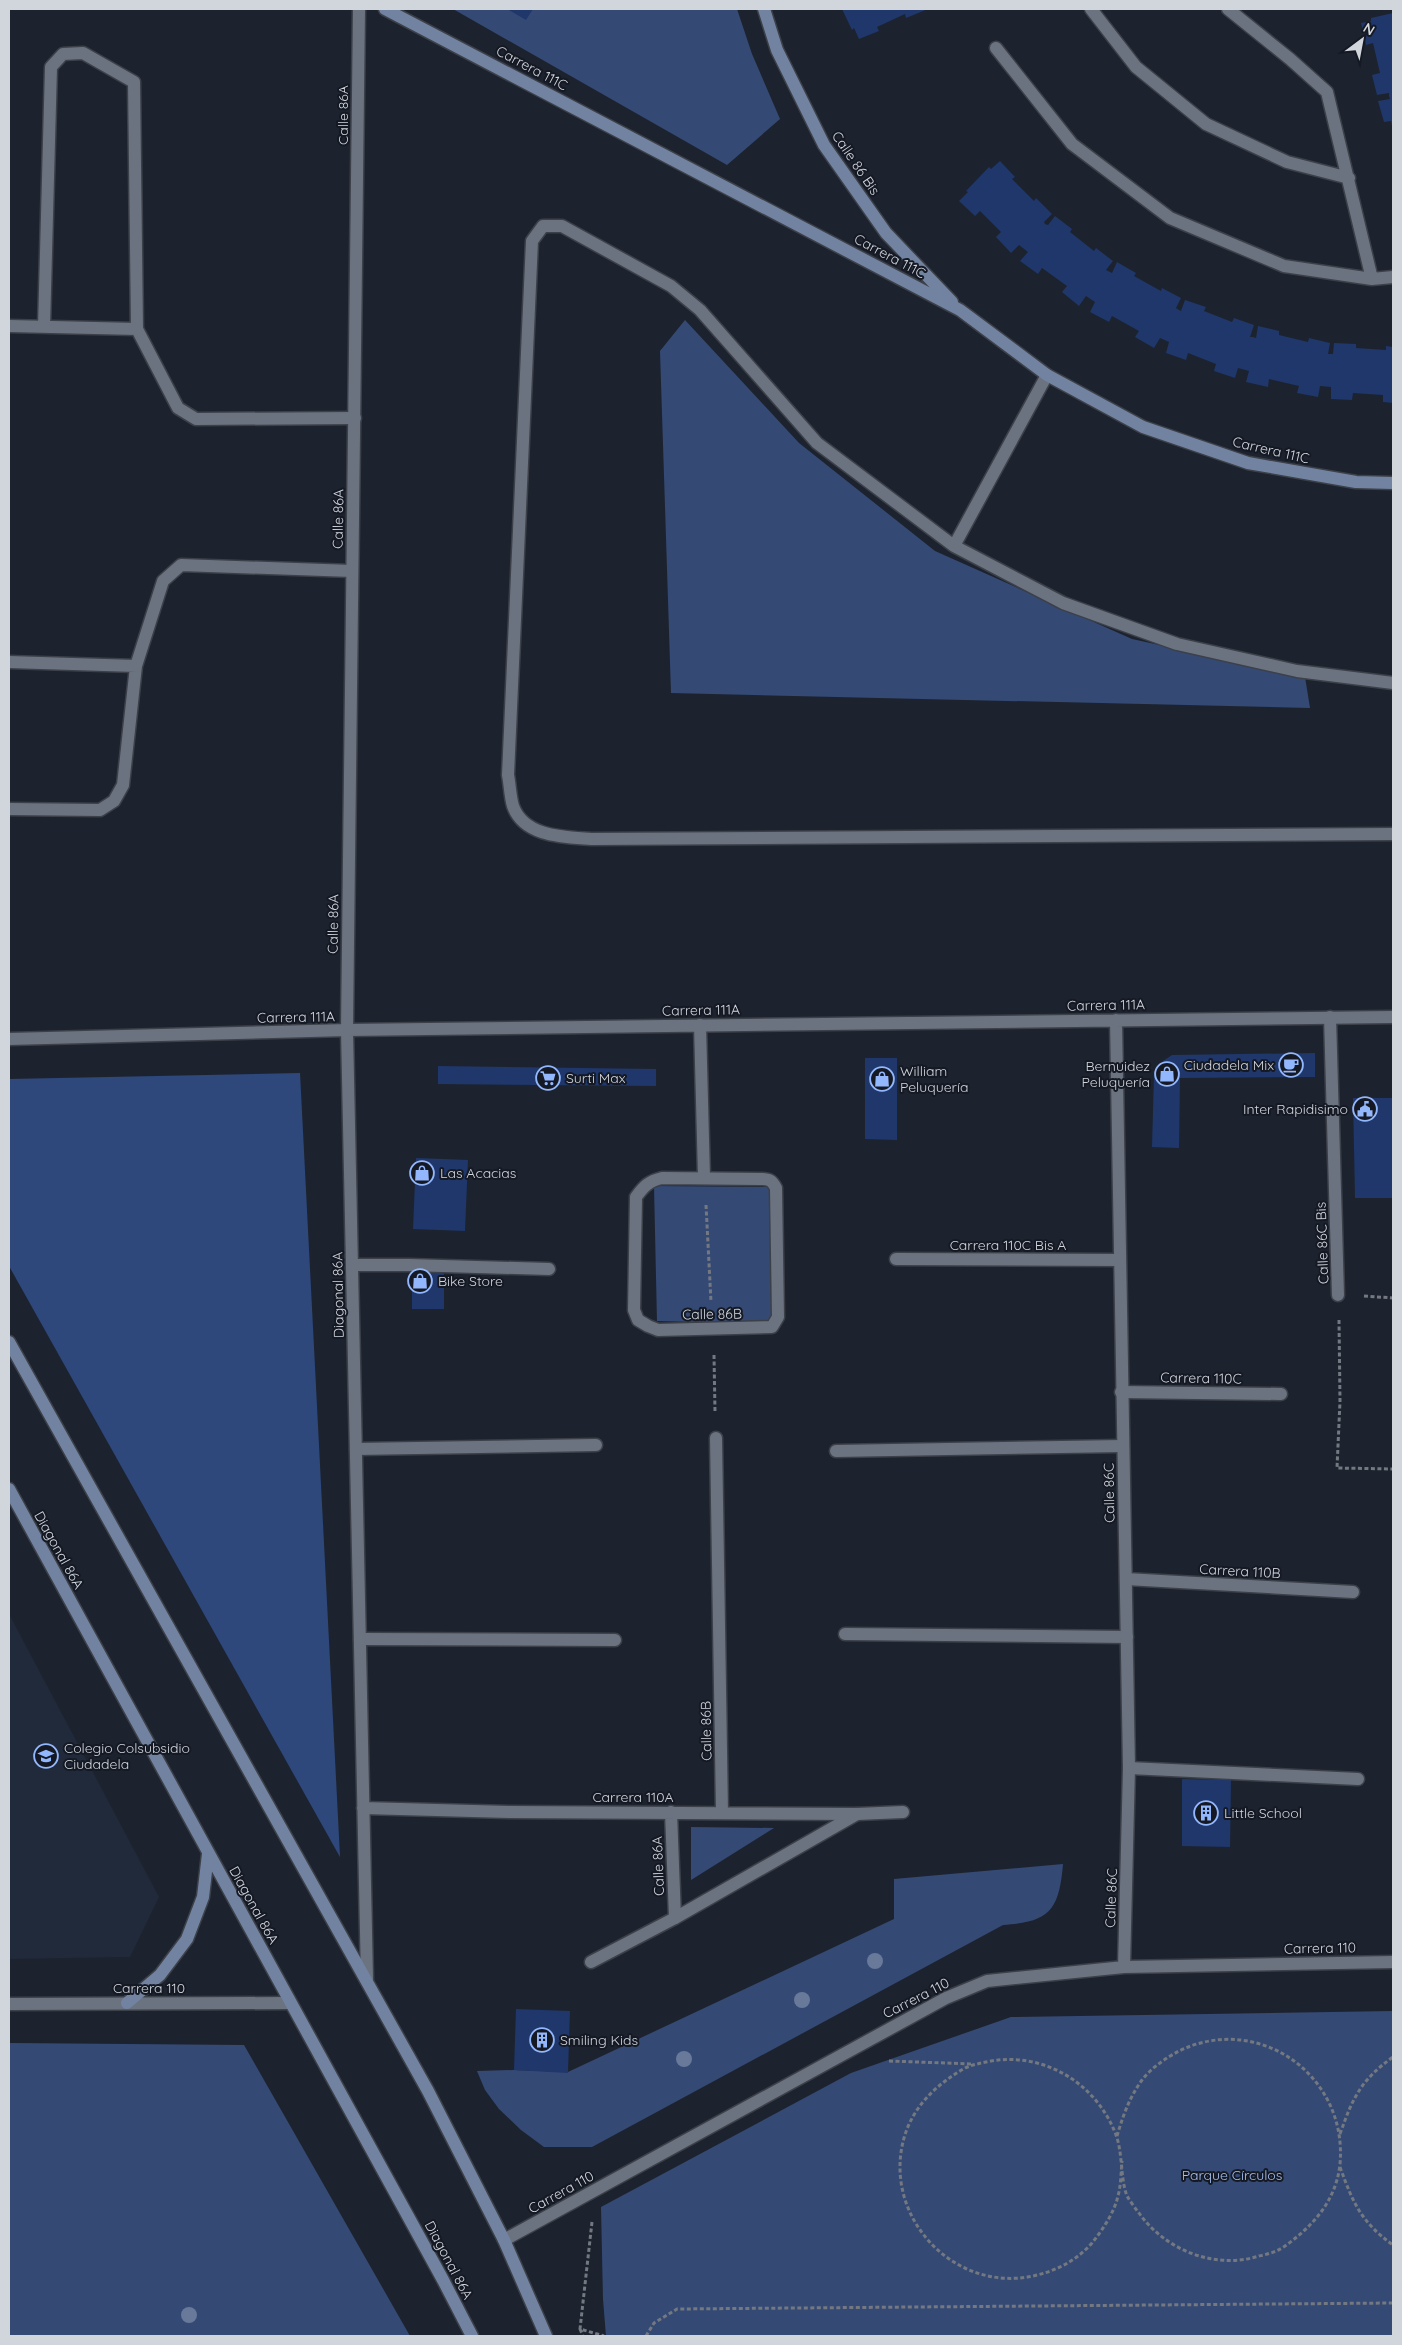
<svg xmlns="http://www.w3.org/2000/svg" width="1402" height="2345" viewBox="0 0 1402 2345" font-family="Quicksand,sans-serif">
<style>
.built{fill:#212a3b}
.green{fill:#344a75}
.forest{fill:#2e487c}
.building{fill:#1f376a}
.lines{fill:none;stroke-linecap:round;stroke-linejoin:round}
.lane-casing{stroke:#3c4049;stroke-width:15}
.street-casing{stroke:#3c4049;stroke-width:15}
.secondary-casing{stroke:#3c4049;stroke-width:15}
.path{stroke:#737881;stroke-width:3;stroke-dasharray:4 2.5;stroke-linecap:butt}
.lane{stroke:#6b7380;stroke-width:12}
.street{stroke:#6b7380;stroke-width:12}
.secondary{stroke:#7283a1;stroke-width:12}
.tree{fill:#697999}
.labels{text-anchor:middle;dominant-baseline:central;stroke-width:4;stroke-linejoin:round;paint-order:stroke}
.street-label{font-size:14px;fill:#d1d5dc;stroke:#141924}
.poi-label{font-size:14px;fill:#d1d5dc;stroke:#141924;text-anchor:start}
.park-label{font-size:14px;fill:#a7c0f1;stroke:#141924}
</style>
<rect width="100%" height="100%" fill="#1d232e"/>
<path class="built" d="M9 1614 159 1897 130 1957 9 1959Z"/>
<path class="green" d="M453 9H737L752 54 780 119 727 165Z
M685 320 799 443 935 551 1132 639 1305 677 1310 708 671 693 660 351Z
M654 1186 769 1187 772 1324 657 1321Z
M691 1827 774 1828 691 1880Z
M1063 1864C1059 1910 1050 1922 1003 1925L592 2147H544L521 2130 499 2109 485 2090 477 2071 514 2070 568 2072 894 1919V1879Z
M1393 2011V2336H606L603 2299 601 2207 851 2073 1011 2017Z
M9 2043 244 2045 410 2336H9Z"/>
<path class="forest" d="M300 1073 340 1857 9 1266V1079Z"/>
<path class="building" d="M507 9H533L526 20Z
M842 9H928L906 18 905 14 877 27 879 31 859 39 854 28 852 30Z
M1393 13V126H1392L1391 121 1384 122 1378 101 1390 99 1389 96V93L1377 95 1372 75 1380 73 1373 43 1366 45 1361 23 1371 21V18Z
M1000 161 1015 177 1012 179 1034 201 1036 198 1052 214 1044 222 1045 224 1048 225 1055 216 1072 229 1070 232 1094 251 1096 248 1113 261 1106 270 1112 273 1117 262 1136 273 1134 276 1161 291 1162 288 1181 298 1176 308 1179 310 1181 311 1185 300 1206 307 1204 311 1232 322 1234 318 1254 325 1250 337H1253L1256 338 1258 326 1279 331V335L1308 342 1309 338 1330 343 1328 354H1333L1334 343 1356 344V348L1386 350V346L1393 347V403L1383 402V395L1353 393 1352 400 1331 399V387L1320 386 1318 397 1297 393 1299 386 1269 379 1268 387 1246 382 1249 371 1238 368 1235 378 1214 371 1216 364 1188 353 1186 360 1166 353 1169 342 1160 338 1154 348 1135 337 1139 331 1112 316 1109 322 1090 312 1095 302 1086 296 1079 306 1062 292 1067 286 1042 268 1038 274 1020 261 1028 252 1019 245 1011 253 996 237 1001 232 980 211 975 216 959 201 968 192 966 191 989 167 991 169Z
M1315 1053V1077L1180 1078 1179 1148 1152 1147 1154 1075 1163 1061 1172 1055Z
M865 1058H897V1140L865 1139Z
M438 1066 656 1069V1086L438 1084Z
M1353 1098H1393V1198H1355Z
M416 1158 468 1160 465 1231 413 1229Z
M412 1271 444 1272V1309H412Z
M1182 1779 1231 1780 1230 1847 1182 1846Z
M516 2009 570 2011 568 2073 514 2070Z"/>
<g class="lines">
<g class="lane-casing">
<path id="lane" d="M1091 9 1136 67 1206 124 1287 162 1349 178
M1228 9 1290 59 1327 92 1372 279
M996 48 1072 144 1170 218 1284 266 1372 279 1393 277
M9 326 137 329
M44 327 51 67 63 54 83 53 134 82 137 329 178 408 196 419 355 418
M954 546 1047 375
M9 662 136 666
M1393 683 1297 671 1177 644 1063 603 954 546 817 443 700 310 671 286 562 226H543L532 241 508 775C510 785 510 796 513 806 524 837 564 837 591 839L1393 834
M9 809 100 810 114 801 123 785 136 666 163 581 181 565 352 571
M1330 1017 1338 1295
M896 1259 1119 1260
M352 1265H409L549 1269
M1121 1392 1281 1394
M356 1449 596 1445
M836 1451 1122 1446
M1126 1579 1353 1592
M845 1634 1127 1637
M360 1639 615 1640
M1129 1768 1358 1779
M591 1962 675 1918 857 1814"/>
</g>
<g class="street-casing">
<path id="street" d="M359 9 347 1030 367 1979
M1116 1020 1129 1768 1124 1967
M700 1025 704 1177
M9 1039 347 1030 1393 1017
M662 1178 761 1179C769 1179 772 1180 776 1188L778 1317 772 1327 658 1330 648 1326 638 1320 634 1310 636 1197C644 1186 649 1181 662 1178Z
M716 1438 722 1813
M363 1808 509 1812 857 1814 903 1812
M671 1812 675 1918
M9 2004 290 2003
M504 2240 946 1998 987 1981 1124 1967 1393 1962"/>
</g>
<g class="secondary-casing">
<path id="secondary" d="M385 9 960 310 1047 375 1143 427 1248 463 1356 482 1393 483
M764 9 777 50 824 145 886 233 952 302
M9 1342 428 2091 504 2240 546 2336
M9 1489 443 2280 472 2336
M127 2003 160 1975 187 1939 203 1897 208 1854"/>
</g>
<path class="path" d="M706 1205 711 1302
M1364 1296 1393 1298
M1339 1320 1340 1401 1337 1468 1393 1469
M714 1355 715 1412
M889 2061 973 2064
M1340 2134C1353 2097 1361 2080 1393 2057
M1117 2136C1123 2116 1129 2098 1142 2080 1151 2068 1166 2058 1179 2051 1259 2012 1348 2076 1340 2164 1336 2201 1313 2226 1285 2246 1277 2252 1268 2254 1259 2256 1215 2270 1165 2250 1139 2213 1135 2208 1130 2201 1127 2196 1120 2177 1123 2154 1116 2135 1097 2084 1045 2052 991 2061 982 2063 974 2064 965 2068 937 2084 913 2106 904 2138 882 2217 954 2293 1033 2276 1056 2271 1076 2261 1092 2243 1103 2229 1114 2213 1118 2196 1121 2185 1121 2173 1122 2161
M1340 2167C1353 2203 1361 2222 1393 2245
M592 2222 580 2329 604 2336
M580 2329 583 2336
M646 2336 654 2323 677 2309 1393 2303"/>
<use href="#lane" class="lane"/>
<use href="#street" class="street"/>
<use href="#secondary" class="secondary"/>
</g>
<g class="tree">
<circle cx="875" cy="1961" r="8"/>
<circle cx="802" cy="2000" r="8"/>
<circle cx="684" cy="2059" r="8"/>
<circle cx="189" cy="2315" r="8"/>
</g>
<defs>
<g id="cafe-ring" transform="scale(1.25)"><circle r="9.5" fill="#141924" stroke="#93b7fd" stroke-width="1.5"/><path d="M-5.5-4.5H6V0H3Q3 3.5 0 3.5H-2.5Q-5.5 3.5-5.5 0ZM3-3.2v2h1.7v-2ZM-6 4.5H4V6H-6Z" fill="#93b7fd"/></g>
<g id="shop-ring" transform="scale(1.25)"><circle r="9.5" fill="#141924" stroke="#93b7fd" stroke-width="1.5"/><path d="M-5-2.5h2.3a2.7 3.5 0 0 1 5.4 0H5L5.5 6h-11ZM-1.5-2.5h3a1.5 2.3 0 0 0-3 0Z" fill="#93b7fd"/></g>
<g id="supermarket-ring" transform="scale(1.25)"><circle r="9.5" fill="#141924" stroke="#93b7fd" stroke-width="1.5"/><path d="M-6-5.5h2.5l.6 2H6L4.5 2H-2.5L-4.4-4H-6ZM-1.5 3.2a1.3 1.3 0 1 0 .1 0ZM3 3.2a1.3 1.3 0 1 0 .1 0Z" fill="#93b7fd"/></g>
<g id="civic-ring" transform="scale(1.25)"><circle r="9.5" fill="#141924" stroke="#93b7fd" stroke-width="1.5"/><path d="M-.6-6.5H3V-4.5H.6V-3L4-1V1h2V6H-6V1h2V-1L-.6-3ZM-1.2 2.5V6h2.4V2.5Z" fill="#93b7fd"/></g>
<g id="school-ring" transform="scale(1.25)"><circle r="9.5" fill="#141924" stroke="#93b7fd" stroke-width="1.5"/><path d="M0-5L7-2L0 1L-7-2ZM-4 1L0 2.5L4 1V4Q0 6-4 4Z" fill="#93b7fd"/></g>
<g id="building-ring" transform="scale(1.25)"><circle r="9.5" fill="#141924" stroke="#93b7fd" stroke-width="1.5"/><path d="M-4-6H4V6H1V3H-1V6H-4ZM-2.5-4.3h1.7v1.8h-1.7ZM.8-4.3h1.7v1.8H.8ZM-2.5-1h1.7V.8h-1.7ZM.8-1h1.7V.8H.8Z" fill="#93b7fd"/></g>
</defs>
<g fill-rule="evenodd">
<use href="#cafe-ring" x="1291" y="1065"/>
<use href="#shop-ring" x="1167" y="1074"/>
<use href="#supermarket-ring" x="548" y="1078"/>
<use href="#shop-ring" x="882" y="1079"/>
<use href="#civic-ring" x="1365" y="1109"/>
<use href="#shop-ring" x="422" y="1173"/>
<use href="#shop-ring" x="420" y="1281"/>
<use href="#school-ring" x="46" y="1756"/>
<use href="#building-ring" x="1206" y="1813"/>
<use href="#building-ring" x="542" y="2040"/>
</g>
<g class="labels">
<g class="street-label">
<text transform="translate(532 68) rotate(28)">Carrera 111C</text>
<text transform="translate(343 115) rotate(-90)">Calle 86A</text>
<text transform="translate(856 163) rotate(56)">Calle 86 Bis</text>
<text transform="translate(890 256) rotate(28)">Carrera 111C</text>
<text transform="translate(1271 450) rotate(13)">Carrera 111C</text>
<text transform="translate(338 519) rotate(-89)">Calle 86A</text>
<text transform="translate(333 924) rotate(-89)">Calle 86A</text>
<text transform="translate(1106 1005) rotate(-1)">Carrera 111A</text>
<text transform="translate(701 1010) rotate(-1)">Carrera 111A</text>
<text transform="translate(296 1017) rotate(-1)">Carrera 111A</text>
<text transform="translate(1322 1243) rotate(-92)">Calle 86C Bis</text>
<text x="1008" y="1245">Carrera 110C Bis A</text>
<text transform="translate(338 1295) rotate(-91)">Diagonal 86A</text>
<text transform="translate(712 1314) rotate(-1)">Calle 86B</text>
<text transform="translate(1201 1378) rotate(1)">Carrera 110C</text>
<text transform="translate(1109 1493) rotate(-91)">Calle 86C</text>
<text transform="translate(59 1550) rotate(61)">Diagonal 86A</text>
<text transform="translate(1240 1571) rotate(3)">Carrera 110B</text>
<text transform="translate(706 1731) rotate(-91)">Calle 86B</text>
<text x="633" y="1797">Carrera 110A</text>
<text transform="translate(658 1866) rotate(-92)">Calle 86A</text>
<text transform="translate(1111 1898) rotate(-88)">Calle 86C</text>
<text transform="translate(254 1905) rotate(61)">Diagonal 86A</text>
<text transform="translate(1320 1948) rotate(-1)">Carrera 110</text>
<text x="149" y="1988">Carrera 110</text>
<text transform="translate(916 1998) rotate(-27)">Carrera 110</text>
<text transform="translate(561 2192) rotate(-29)">Carrera 110</text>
<text transform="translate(449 2260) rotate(62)">Diagonal 86A</text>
</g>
<g class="poi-label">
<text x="1274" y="1065" text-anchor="end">Ciudadela Mix</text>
<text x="1150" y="1066" text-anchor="end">Bernuidez<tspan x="1150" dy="16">Peluquería</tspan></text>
<text x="900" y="1071">William<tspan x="900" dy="16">Peluquería</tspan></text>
<text x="566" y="1078">Surti Max</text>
<text x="1348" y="1109" text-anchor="end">Inter Rapidisimo</text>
<text x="440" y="1173">Las Acacias</text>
<text x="438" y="1281">Bike Store</text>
<text x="64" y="1748">Colegio Colsubsidio<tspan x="64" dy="16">Ciudadela</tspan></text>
<text x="1224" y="1813">Little School</text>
<text x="560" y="2040">Smiling Kids</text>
</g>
<g class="park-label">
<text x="1232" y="2175">Parque Círculos</text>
</g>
</g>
<rect width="1402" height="2345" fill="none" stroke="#d1d5dc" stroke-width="20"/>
<g transform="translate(1362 40) rotate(32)" stroke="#141924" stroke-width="4" paint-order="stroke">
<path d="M0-4L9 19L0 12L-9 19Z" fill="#d1d5dc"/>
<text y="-8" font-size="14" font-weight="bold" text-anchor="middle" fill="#d1d5dc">N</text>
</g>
</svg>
